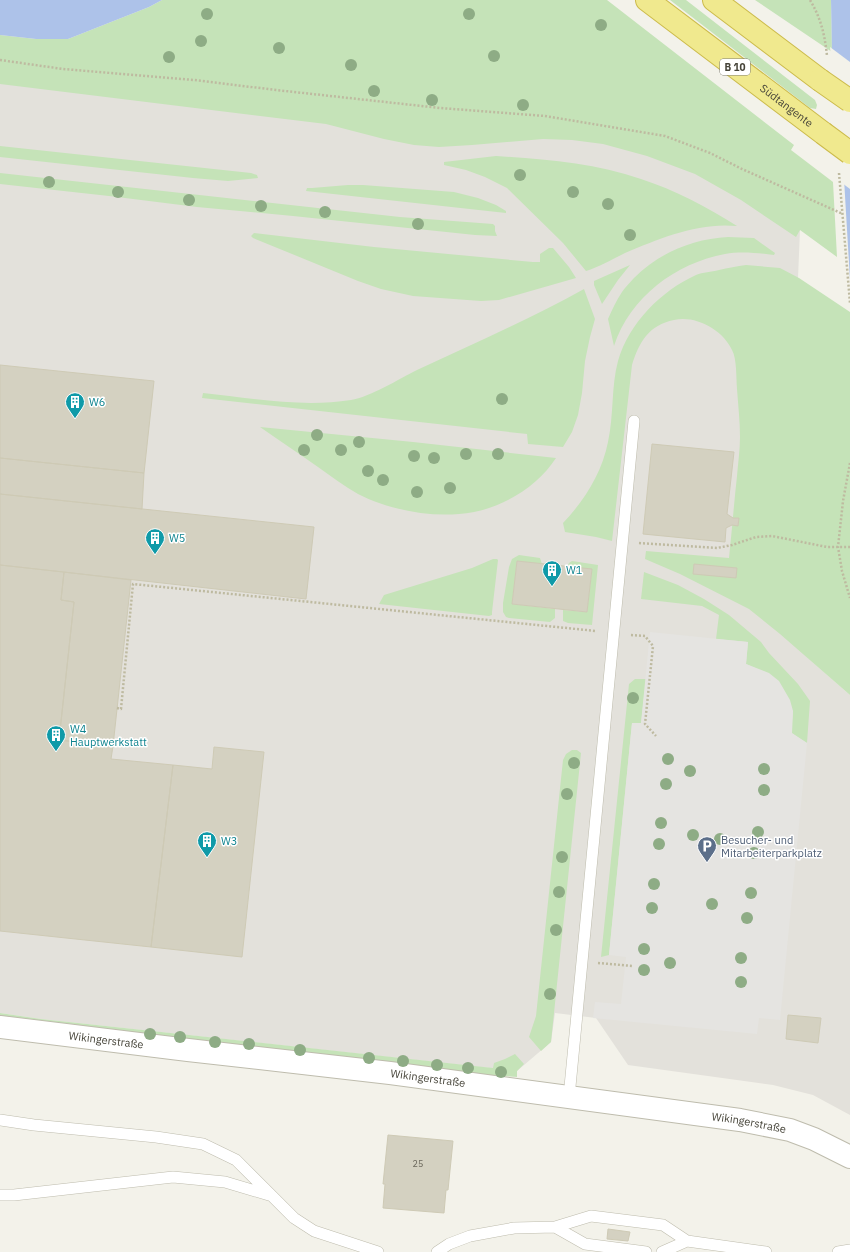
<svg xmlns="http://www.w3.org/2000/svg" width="850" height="1252" viewBox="0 0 850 1252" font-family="'IBM Plex Sans',sans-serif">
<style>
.industrial{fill:#e3e1db}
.green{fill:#c5e3b8}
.parking{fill:#e5e4e1}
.water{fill:#adc2e9}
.pier{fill:#f3f2ea}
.building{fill:#d4d1c1;stroke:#cecab5}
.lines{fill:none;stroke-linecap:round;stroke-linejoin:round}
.service-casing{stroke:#bebcad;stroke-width:12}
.minor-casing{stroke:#bebcad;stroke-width:24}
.trunk-casing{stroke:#ccbb4b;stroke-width:24}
.path{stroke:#bebaa0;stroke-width:2.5;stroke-dasharray:2 2;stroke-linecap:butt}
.service{stroke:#fff;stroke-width:11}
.minor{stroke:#fff;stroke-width:22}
.trunk{stroke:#f0e98e;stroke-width:22}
.trunk-bridge-casing{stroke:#ccbb4b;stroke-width:24;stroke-linecap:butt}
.trunk-bridge{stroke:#f0e98e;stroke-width:22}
.tree{fill:#8eac85}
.labels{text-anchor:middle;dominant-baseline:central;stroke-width:3;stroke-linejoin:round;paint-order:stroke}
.number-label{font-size:9px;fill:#6a675b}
.shield{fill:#fff;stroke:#7e7c74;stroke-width:1}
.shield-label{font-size:10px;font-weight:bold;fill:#464439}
.street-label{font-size:11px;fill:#464439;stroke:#fff}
.culture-label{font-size:11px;fill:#0d838f;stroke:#fff;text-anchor:start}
.service-label{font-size:11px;fill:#4e5e75;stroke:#fff;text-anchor:start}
</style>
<rect width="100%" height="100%" fill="#f3f2ea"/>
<path class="industrial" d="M0 70 617 142 678 160 800 230 798 278 782 273 808 658 850 695V1115L813 1095 773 1085 628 1065 596 1018 555 1013 551 1042 517 1071 41 1019 0 1013Z"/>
<path class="green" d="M162 0H607L794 145 791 150 833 182 837 257 800 230 796 237 741 200 695 174 647 156 603 144 572 140 543 139 472 145 439 147 414 145 384 139 326 124 0 84V35L36 39H68L149 7Z
M670 0H686L815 100 817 105 816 109 810 108Z
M755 0H831L832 52Z
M0 146 251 173 257 175 258 178 228 181 193 178 0 157Z
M496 156C545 159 595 163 641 179 675 190 707 207 737 226 699 222 660 238 625 253 613 259 599 267 586 271L563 243 507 188 485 177 466 170 444 165V162Z
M0 173 400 217 493 224 495 226V231L497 236 475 235 293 216 197 207 109 196 0 184Z
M348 185H363L454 192 478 198 496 205 506 211V213L306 191 307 188H312Z
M254 233 374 247 533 262H540V254L549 248H553L569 267 576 278 499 300 481 301 413 296 381 289 358 281 253 238 251 236Z
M728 237 754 238 775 253 774 255C758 253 741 251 725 254 676 263 630 297 614 346L608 319C612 310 616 301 622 292 625 287 630 283 634 278 659 253 692 239 728 237Z
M630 265 618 280 602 304 594 285V281Z
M746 265 780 268 799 278 850 312V695L780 634 749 609 680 574 645 559 646 551 729 558C732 530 734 503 737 476 738 463 740 450 740 437 740 421 738 404 737 389 736 378 737 359 732 350 723 330 696 315 674 320 649 325 639 342 632 365L612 541 596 537 565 532 563 523C584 501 602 473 608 442 614 415 611 387 618 361 629 323 661 291 696 275 703 272 711 272 719 270 728 268 737 266 746 265Z
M584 289 595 319 590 337 585 361 582 393 578 415 572 432 563 447 528 444 527 434 202 398 203 393C251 398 302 408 351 400 370 397 399 379 417 370 473 344 530 319 584 289Z
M260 427 413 442 556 458C536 489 496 512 459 514 427 517 387 509 358 494 344 486 331 476 318 467 299 454 279 440 260 427Z
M519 555 540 558 542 564 517 561 512 604 555 609V618L550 622 509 618 506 617 503 612V603L509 567 512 559Z
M493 559H497L498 560 492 612V615L489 616 379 604 384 595 472 568Z
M572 561 598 565 592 625 568 623 563 621V610L587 612 592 570 567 567 569 563Z
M644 572 678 585 704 599 729 615 761 642 769 653 798 684 810 701 807 743 791 733 793 711 755 668 746 664 748 642 716 639 719 615 702 606 641 599Z
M635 679H646L641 724 632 723 609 955 601 957 629 684Z
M572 750H577L581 753 551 1042 541 1051 529 1037 536 1016 563 760 566 754Z
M0 1013 41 1019 493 1068 494 1063 505 1059 515 1054 524 1064 517 1071V1077L491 1075 0 1020Z"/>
<path class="parking" d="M650 632 748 642 746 664 769 673 779 681 790 700 793 711 792 733 807 743 780 1020 759 1018 757 1034 593 1018 595 1002 621 1004 626 957 609 955 632 723H641Z"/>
<path class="water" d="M0 0H162L149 7 68 39H36L0 35Z
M831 0H850V280L843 162 832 52Z"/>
<path class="pier" d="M830 47 850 62V189L842 183Z"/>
<path class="building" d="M0 365 154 381 144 473 0 458Z
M652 444 734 452 727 514 733 518H739L738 526 732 525 726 528 725 542 643 534Z
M0 458 144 473 142 509 0 494Z
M0 494 314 527 306 599 0 565Z
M517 561 592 569 587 612 512 604Z
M694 564 737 568 736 578 693 574Z
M0 565 64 572 61 600 74 602 59 740 113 746 111 759 173 765 151 947 0 931Z
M64 572 131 580 113 746 59 740 74 602 61 600Z
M214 747 264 752 242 957 151 947 173 765 212 769Z
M788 1015 821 1018 818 1043 786 1039Z
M388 1135 453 1141 448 1190H446L444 1213 383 1208 385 1184H383Z
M608 1229 630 1232 628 1241 607 1239Z"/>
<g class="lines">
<g class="service-casing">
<path id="service" d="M569 1097 634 421
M0 1120 34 1125 156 1137 203 1144 236 1160 294 1218 314 1231 378 1252
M0 1195H14L173 1177 225 1182 269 1195
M555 1227 585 1244 646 1252
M437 1252 449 1244 470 1236 514 1228 555 1227 591 1216 663 1225 687 1241 766 1252
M662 1252 687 1241
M838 1252 850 1250"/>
</g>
<g class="minor-casing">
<g id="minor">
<path id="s1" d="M0 1027 188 1050 390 1073 740 1120 790 1130 814 1139 850 1157"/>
</g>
</g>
<g class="trunk-casing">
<g id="trunk">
<path id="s2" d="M647 0 823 133"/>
<path d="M714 0 820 80"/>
</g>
</g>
<path class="path" d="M810 0C821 18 825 36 827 56
M0 60 63 69 194 80 276 90 440 108 545 116 665 136 710 153 742 169 843 214
M839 173 850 303
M850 463 843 501 838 547 842 571 850 598
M639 543 717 548 732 545 756 537 772 536 827 547H850
M631 635 645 636 653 646 645 724 656 736
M117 708 121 709 133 584 596 631
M598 963 633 966"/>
<use href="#service" class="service"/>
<use href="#minor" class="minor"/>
<use href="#trunk" class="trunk"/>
<g class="trunk-bridge-casing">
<path id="trunk-bridge" d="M820 80 850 101
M823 133 850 153"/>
</g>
<use href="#trunk-bridge" class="trunk-bridge"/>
</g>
<g class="tree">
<circle cx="207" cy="14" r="6"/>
<circle cx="469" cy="14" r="6"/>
<circle cx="601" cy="25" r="6"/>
<circle cx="201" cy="41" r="6"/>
<circle cx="279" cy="48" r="6"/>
<circle cx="494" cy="56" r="6"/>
<circle cx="169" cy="57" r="6"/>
<circle cx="351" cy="65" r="6"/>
<circle cx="374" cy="91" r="6"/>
<circle cx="432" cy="100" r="6"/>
<circle cx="523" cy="105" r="6"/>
<circle cx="520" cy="175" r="6"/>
<circle cx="49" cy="182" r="6"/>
<circle cx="118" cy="192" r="6"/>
<circle cx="573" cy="192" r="6"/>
<circle cx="189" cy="200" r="6"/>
<circle cx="608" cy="204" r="6"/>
<circle cx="261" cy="206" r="6"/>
<circle cx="325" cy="212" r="6"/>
<circle cx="418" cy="224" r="6"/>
<circle cx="630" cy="235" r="6"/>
<circle cx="502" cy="399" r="6"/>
<circle cx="317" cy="435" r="6"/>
<circle cx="359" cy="442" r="6"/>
<circle cx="304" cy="450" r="6"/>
<circle cx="341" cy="450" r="6"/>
<circle cx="466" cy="454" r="6"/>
<circle cx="498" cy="454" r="6"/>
<circle cx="414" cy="456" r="6"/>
<circle cx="434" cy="458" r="6"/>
<circle cx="368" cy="471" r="6"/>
<circle cx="383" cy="480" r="6"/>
<circle cx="450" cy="488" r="6"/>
<circle cx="417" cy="492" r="6"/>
<circle cx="633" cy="698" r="6"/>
<circle cx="668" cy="759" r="6"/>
<circle cx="574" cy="763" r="6"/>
<circle cx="764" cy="769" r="6"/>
<circle cx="690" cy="771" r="6"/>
<circle cx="666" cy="784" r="6"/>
<circle cx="764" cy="790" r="6"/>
<circle cx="567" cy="794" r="6"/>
<circle cx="661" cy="823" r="6"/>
<circle cx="758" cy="832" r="6"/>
<circle cx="693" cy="835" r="6"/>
<circle cx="720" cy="839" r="6"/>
<circle cx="659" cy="844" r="6"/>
<circle cx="754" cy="853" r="6"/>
<circle cx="562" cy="857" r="6"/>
<circle cx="654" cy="884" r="6"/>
<circle cx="559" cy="892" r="6"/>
<circle cx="751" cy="893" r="6"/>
<circle cx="712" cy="904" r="6"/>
<circle cx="652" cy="908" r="6"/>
<circle cx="747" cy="918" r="6"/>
<circle cx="556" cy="930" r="6"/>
<circle cx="644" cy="949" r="6"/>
<circle cx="741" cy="958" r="6"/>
<circle cx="670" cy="963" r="6"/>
<circle cx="644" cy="970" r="6"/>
<circle cx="741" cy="982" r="6"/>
<circle cx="550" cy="994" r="6"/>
<circle cx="150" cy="1034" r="6"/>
<circle cx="180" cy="1037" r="6"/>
<circle cx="215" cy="1042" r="6"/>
<circle cx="249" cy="1044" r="6"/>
<circle cx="300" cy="1050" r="6"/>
<circle cx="369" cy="1058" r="6"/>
<circle cx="403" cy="1061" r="6"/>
<circle cx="437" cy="1065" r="6"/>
<circle cx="468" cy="1068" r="6"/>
<circle cx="501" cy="1072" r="6"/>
</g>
<defs>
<g id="building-pin" transform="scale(1)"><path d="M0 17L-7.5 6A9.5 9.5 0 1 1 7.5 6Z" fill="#0f9aa8" stroke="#fff"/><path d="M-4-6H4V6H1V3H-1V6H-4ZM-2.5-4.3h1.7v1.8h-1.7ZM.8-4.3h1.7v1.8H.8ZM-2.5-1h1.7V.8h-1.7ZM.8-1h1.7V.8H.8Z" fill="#fff"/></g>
<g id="parking-pin" transform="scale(1)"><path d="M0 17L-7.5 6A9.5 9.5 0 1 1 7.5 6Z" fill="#5c6f8a" stroke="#fff"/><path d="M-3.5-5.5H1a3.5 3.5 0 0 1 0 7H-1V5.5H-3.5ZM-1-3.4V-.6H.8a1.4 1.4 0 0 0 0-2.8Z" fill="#fff"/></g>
</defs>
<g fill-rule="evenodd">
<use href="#building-pin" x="75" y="402"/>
<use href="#building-pin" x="155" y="538"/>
<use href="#building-pin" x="552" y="570"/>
<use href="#building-pin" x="56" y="735"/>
<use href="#building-pin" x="207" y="841"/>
<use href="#parking-pin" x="707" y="846"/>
</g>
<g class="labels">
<g class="number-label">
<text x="418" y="1163">25</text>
</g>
<rect class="shield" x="720" y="59" width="30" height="16" rx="3"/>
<g class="shield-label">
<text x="735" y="67">B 10</text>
</g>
<g class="street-label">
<text stroke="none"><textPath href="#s2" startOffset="175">Südtangente</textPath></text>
<text stroke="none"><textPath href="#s1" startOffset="107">Wikingerstraße</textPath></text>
<text stroke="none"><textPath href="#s1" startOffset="431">Wikingerstraße</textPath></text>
<text stroke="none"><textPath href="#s1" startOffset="755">Wikingerstraße</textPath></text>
</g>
<g class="culture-label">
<text x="89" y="402">W6</text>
<text x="169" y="538">W5</text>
<text x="566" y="570">W1</text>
<text x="70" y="729">W4<tspan x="70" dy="13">Hauptwerkstatt</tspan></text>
<text x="221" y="841">W3</text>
</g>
<g class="service-label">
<text x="721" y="840">Besucher- und<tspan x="721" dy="13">Mitarbeiterparkplatz</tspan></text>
</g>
</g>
</svg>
